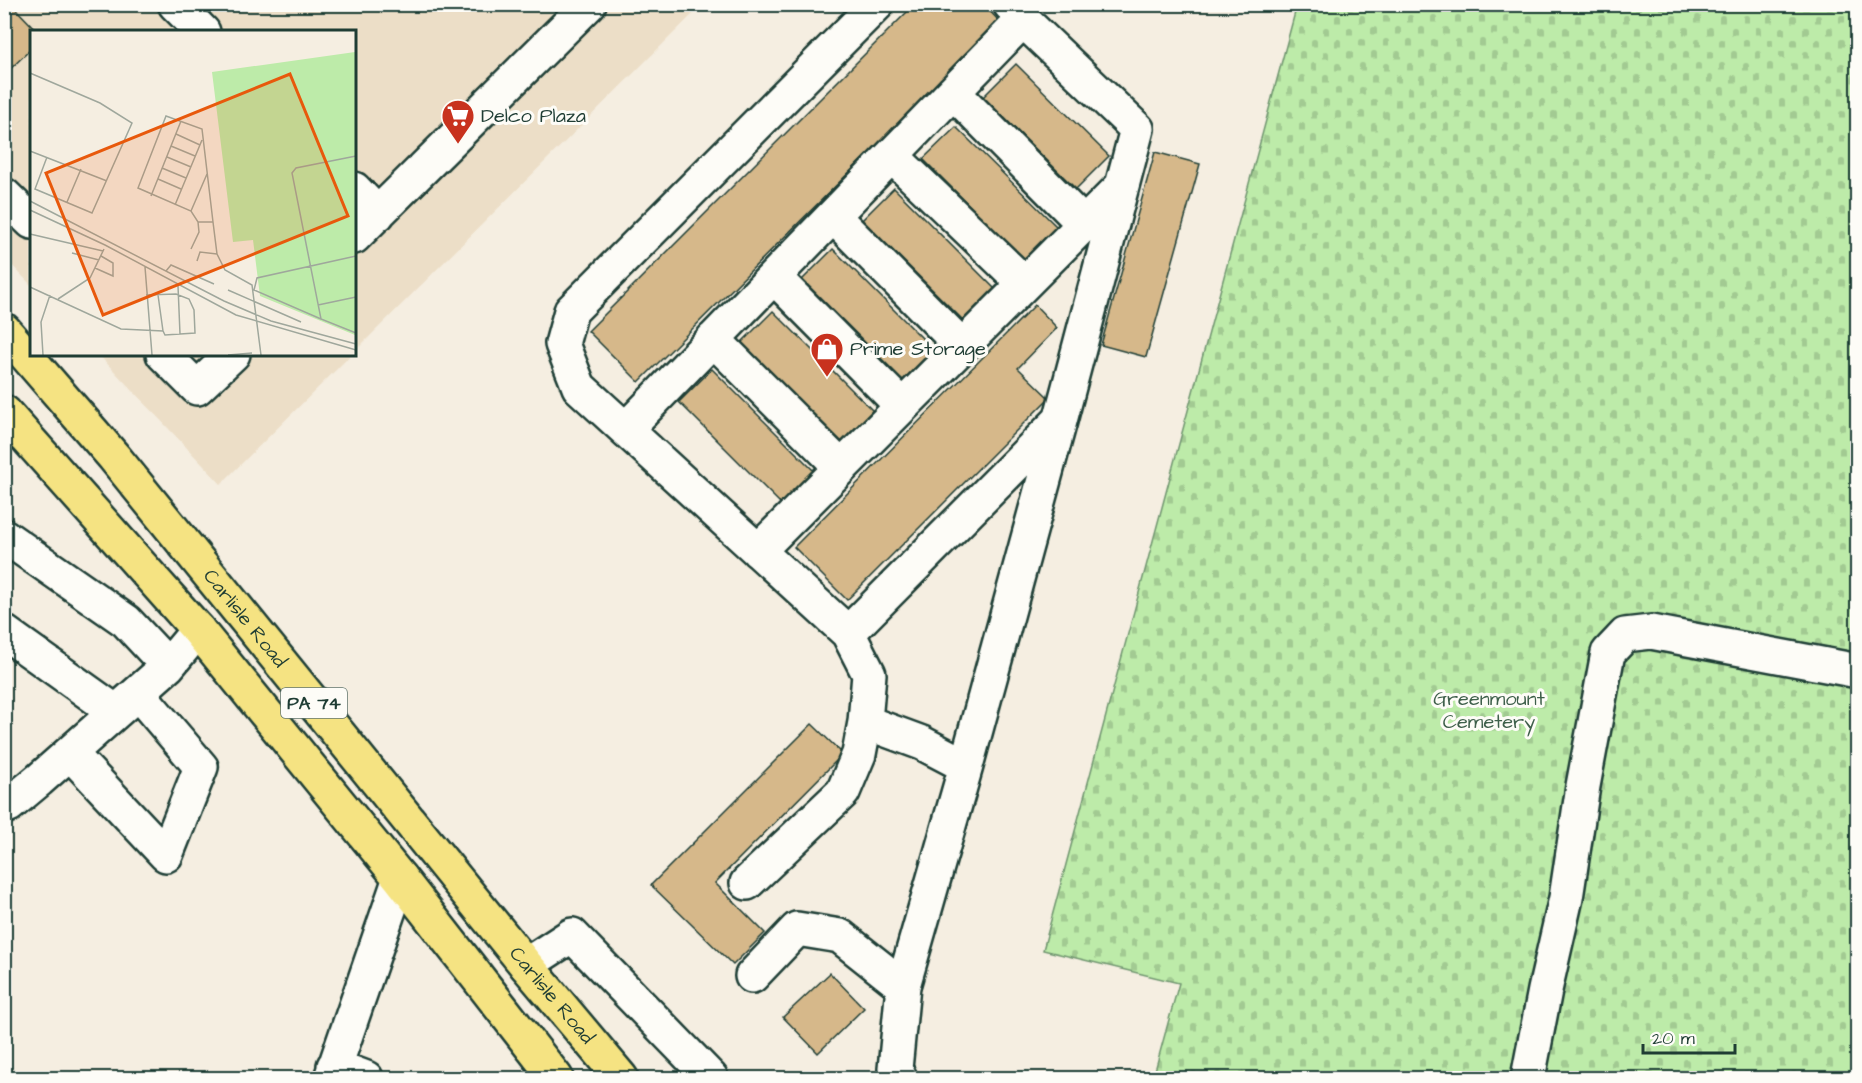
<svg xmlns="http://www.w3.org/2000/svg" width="1862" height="1083" viewBox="0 0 1862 1083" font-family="'Architects Daughter',sans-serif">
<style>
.built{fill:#ecdec7}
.cemetery{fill:url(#cemetery-stones);stroke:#6e946e;stroke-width:1.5}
.building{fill:#d6b88a;stroke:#1f3d34;stroke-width:1.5}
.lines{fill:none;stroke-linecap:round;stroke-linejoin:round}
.minor-casing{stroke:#1f3d34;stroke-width:38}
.major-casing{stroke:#1f3d34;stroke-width:38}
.minor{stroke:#fdfcf7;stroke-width:33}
.major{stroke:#f5e382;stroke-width:33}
.labels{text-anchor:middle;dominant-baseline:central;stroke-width:6;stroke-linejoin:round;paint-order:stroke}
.shield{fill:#fdfcf7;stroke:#62766e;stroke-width:1.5}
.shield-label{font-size:18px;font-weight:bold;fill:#1f3d34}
.poi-label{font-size:20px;fill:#1f3d34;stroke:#fdfcf7;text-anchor:start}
.street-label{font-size:20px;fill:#1f3d34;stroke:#fdfcf7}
.park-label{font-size:20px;fill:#3f604b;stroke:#fdfcf7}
.inset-road{fill:none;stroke:#9fa79c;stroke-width:1.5}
.view{fill:#e8590c;fill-opacity:0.15;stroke:#e8590c;stroke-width:3}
.inset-edge{fill:none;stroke:#1f3d34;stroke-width:3}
</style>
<defs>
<pattern id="cemetery-stones" width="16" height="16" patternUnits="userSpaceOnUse" patternTransform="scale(1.5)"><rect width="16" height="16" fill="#bdeba9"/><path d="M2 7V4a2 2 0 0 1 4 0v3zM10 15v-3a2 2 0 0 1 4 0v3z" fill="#a2ca92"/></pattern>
</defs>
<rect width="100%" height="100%" fill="#f5eee1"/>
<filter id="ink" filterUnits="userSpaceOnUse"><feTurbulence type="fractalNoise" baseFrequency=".0167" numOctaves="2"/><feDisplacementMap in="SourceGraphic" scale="12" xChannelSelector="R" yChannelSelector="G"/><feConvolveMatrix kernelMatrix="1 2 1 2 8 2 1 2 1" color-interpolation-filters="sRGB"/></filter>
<g filter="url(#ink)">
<path class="built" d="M4 5H702L354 352V32H32L31 285 5 258Z
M98 354H352L221 484Z"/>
<path class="cemetery" d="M1297 5H1857V1078H1153L1179 983 1043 950Z"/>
<path class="building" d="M915 4H983L1000 22 639 382 588 331Z
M14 7 38 32H32V48L4 75V16Z
M1016 64 1109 156 1076 189 983 97Z
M956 127 1057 227 1024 260 923 159Z
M1155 152 1200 164 1146 357 1101 345Z
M894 188 996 290 964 321 862 220Z
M833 249 935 351 904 381 802 280Z
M1035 305 1057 328 1018 368 1049 398 847 600 794 547Z
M773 311 874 412 843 443 741 343Z
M712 369 814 471 781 504 679 402Z
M812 724 843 754 715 883 765 933 733 965 651 885Z
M830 973 864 1008 818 1053 783 1017Z"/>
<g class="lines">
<g class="minor-casing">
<path id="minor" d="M175 4 203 32
M877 4 571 311 562 344 579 387 848 633 869 674 865 722 922 743 966 766
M953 92 1084 224
M892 156 1024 283
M354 189 378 214
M4 195 32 222
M833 216 962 346
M354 237 589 4
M774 277 902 406
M713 339 841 467
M163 354 197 388 233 354
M626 429 1023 20
M4 536 126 621 168 666
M758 551 1121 187
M4 632 116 712
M848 633 1058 422
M70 753 166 855 201 767 138 693
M4 807 9 805 39 780 168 666 198 630
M747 883 843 792 859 754 865 722
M526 965 572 935 711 1078
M752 976 797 929 840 936 903 986
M334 1066 366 1078
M331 1078 400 878
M900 1078 895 1069 903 986 966 766 1060 421 1137 129 1023 20 1010 4
M1528 1078 1545 990 1566 898 1583 786 1608 653 1625 635 1651 632 1858 671"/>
</g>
<g class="major-casing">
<g id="major">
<path id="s1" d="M4 330 114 457 526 965 621 1078"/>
<path d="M4 412 198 630 400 878 556 1078"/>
</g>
</g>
<use href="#minor" class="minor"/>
<use href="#major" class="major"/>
</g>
</g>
<defs>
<g id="supermarket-pin" transform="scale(1.725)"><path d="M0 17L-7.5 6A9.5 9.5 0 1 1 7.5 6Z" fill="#c8321e" stroke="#fdfcf7"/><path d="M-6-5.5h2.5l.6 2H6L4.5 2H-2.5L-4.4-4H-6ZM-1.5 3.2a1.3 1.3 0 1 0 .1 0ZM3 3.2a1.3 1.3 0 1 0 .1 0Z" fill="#fff"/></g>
<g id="shop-pin" transform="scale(1.725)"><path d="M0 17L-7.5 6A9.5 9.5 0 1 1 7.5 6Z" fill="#c8321e" stroke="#fdfcf7"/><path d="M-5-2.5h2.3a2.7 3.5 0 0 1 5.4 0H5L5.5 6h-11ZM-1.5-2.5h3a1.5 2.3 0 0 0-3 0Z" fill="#fff"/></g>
</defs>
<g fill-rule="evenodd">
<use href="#supermarket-pin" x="458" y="116"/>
<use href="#shop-pin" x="827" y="349"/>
</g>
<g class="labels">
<rect class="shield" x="281" y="688" width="66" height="30" rx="4.5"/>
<g class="shield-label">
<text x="314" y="703">PA 74</text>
</g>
<g class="poi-label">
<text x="481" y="116">Delco Plaza</text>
<text x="850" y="349">Prime Storage</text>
</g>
<g class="street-label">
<text stroke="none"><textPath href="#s1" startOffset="376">Carlisle Road</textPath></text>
<text stroke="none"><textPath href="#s1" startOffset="862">Carlisle Road</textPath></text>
</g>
<g class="park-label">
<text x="1489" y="699">Greenmount<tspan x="1489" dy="23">Cemetery</tspan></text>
</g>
</g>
<g transform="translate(30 30)">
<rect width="326" height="326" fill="#f5eee1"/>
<path d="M325 22V305L230 266 223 210 203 212 182 42Z" fill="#bdeba9"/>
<path class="inset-road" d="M0 43 70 73 102 93 62 183 5 159 17 127M146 104 170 115M141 116 165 126M0 121 77 151M326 126 266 138 262 143 291 289 326 303M137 127 161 137M132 138 156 148M128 149 151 159M121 166 151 91M0 171 194 271 241 291 326 314M37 172 51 139M145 175 172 110M0 180 75 215 206 285 326 320M161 181 177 144M183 192H168L161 181 108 158 136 86 172 99 183 192 187 224 195 240 222 255 231 325M0 204 73 221M161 219 169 202 168 192M42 223 69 230M167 231 170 222 187 224M115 237 122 325M65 238 83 246V233L71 226M136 241 141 235 184 254M148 256 150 304M0 257 91 299 133 301 135 305 165 303 164 280 159 269 146 264 116 265M198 260 271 292M128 265 133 301M28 269 60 248 74 219M288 275 326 267M291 289 224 260 227 248 326 226M13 325 11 292 20 265M198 325 222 323"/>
<path class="view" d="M260 44 318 186 73 285 16 143Z"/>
<rect width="326" height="326" class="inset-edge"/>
</g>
<rect width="1862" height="1083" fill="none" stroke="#fdfcf7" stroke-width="24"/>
<rect x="12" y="12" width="1838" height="1059" fill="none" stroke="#1f3d34" stroke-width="2" filter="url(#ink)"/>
<path d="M1643 1044v9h92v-9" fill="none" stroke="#1f3d34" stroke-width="3"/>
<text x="1652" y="1044" font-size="18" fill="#1f3d34" stroke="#fdfcf7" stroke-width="4.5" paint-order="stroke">20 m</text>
</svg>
